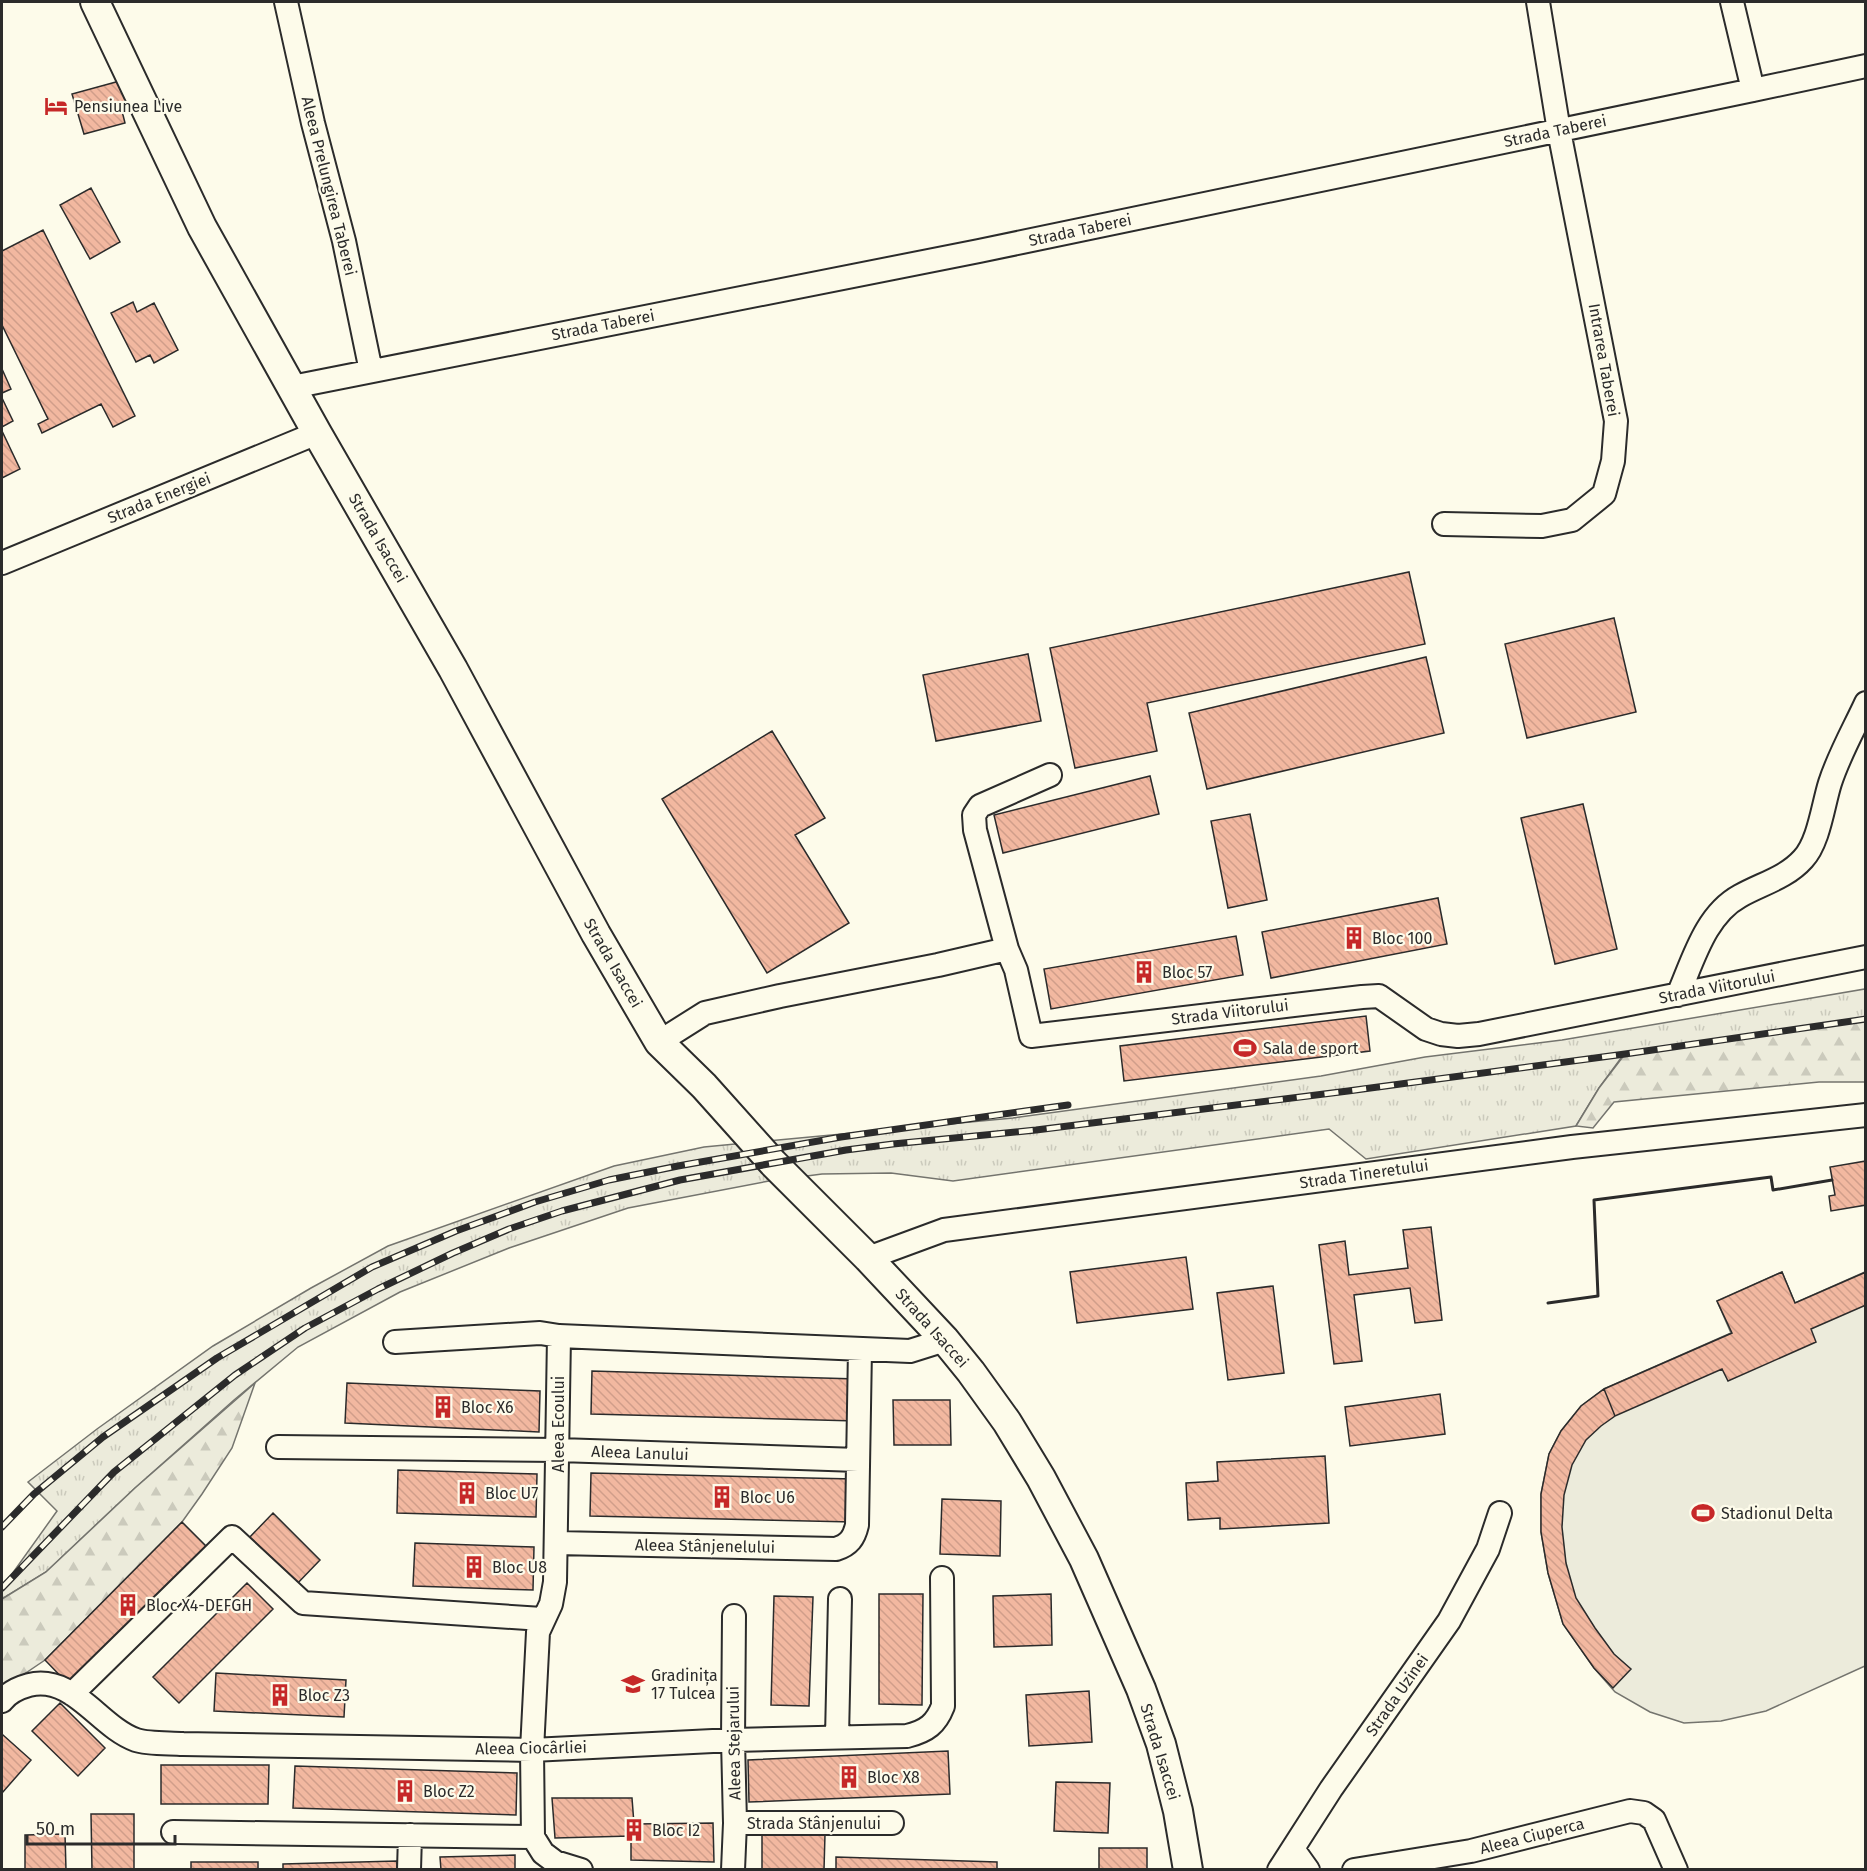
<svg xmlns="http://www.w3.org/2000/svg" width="1867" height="1871" viewBox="0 0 1867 1871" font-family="'Fira Sans',sans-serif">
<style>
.grass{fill:url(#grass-tufts);stroke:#74746e;stroke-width:1.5}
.forest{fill:url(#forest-firs);stroke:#74746e;stroke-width:1.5}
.pitch{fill:#ecebdb;stroke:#74746e;stroke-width:1.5}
.building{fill:url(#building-back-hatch);stroke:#2b2b2b;stroke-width:1.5}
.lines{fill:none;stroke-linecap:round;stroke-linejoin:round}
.minor-casing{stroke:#2b2b2b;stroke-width:26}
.major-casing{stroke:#2b2b2b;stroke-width:32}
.minor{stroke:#fdfbea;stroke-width:22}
.major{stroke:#fdfbea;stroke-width:28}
.rail-casing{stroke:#2b2b2b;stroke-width:7}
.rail{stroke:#fdfbea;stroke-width:4.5;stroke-dasharray:14;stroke-linecap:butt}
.wall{stroke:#2b2b2b;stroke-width:3}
.labels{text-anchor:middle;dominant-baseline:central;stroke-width:4.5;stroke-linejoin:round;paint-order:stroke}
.poi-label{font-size:16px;fill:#2b2b2b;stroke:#fdfbea;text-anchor:start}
.street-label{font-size:16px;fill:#2b2b2b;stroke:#fdfbea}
</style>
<defs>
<pattern id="grass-tufts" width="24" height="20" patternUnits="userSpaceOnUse" patternTransform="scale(1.5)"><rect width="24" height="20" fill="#ecebdb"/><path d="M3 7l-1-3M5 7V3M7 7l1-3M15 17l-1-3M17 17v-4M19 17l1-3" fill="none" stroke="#cbcabc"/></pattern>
<pattern id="forest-firs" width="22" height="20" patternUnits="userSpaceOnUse" patternTransform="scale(1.5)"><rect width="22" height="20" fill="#ecebdb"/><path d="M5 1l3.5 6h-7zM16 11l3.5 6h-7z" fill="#cbcabc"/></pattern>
<pattern id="building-back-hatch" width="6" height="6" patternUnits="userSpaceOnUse" patternTransform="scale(1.5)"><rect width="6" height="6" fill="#f2b8a0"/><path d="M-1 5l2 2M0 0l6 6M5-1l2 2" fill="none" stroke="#d09e8a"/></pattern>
</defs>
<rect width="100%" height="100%" fill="#fdfbea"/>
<path class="grass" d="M1865 989V1019L1624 1054 1599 1088 1576 1126 1366 1159 1329 1129 953 1181 891 1173 822 1174 769 1181 628 1208 509 1248 400 1292 298 1347 234 1400 135 1488 46 1572 2 1599V1588L57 1511 28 1482 97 1429 213 1346 311 1288 388 1246 614 1166 704 1147 1013 1118 1321 1076 1425 1057 1562 1040Z"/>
<path class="forest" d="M1865 1019V1082H1819L1614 1102 1593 1128 1576 1126 1599 1088 1625 1054Z
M255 1383 232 1448 202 1494 182 1522 45 1660 2 1689V1599L46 1572 135 1488Z"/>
<path class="pitch" d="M1782 1272 1795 1303 1865 1272V1666L1766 1711 1721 1721 1684 1723 1650 1712 1615 1692 1594 1668 1563 1624 1548 1573 1541 1532V1494L1549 1454 1561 1431 1581 1406 1604 1389 1731 1333 1717 1301Z"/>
<path class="building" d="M127 79 134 103 121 107 125 123 84 134 72 94Z
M91 188 120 242 90 259 60 205Z
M43 230 135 416 113 427 101 404 42 433 38 424 48 419 2 325V251Z
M133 302 137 312 154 303 178 350 154 363 150 355 136 362 111 313Z
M2 369 11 389 2 393Z
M2 398 13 421 2 427Z
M2 431 20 469 2 478Z
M1409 572 1425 644 1147 703 1157 751 1075 768 1050 648Z
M1614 618 1636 712 1527 738 1505 644Z
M1028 654 1041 721 936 741 923 675Z
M1426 657 1444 733 1207 789 1189 713Z
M772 731 825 818 795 835 849 923 767 973 662 799Z
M1150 776 1159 814 1003 853 994 815Z
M1583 804 1617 949 1555 964 1521 818Z
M1250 814 1267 900 1228 908 1211 821Z
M1438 898 1447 944 1271 978 1262 932Z
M1236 936 1243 975 1051 1009 1044 969Z
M1366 1016 1370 1051 1124 1081 1120 1046Z
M1866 1161V1205L1831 1211 1829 1196 1835 1195 1830 1167Z
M1431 1227 1442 1320 1415 1323 1410 1288 1354 1295 1362 1361 1334 1364 1319 1245 1345 1241 1349 1275 1408 1268 1403 1230Z
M1186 1257 1193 1309 1077 1323 1070 1272Z
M1782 1272 1795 1303 1866 1272V1305L1811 1329 1816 1342 1728 1381 1722 1369 1615 1416 1604 1389 1732 1333 1717 1301Z
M1273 1286 1284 1373 1228 1380 1217 1293Z
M592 1371 857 1379 856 1421 591 1414Z
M347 1383 540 1391 539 1432 345 1423Z
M1604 1389 1615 1416 1601 1426 1586 1440 1572 1465 1564 1495 1562 1527 1566 1563 1576 1598 1595 1628 1614 1654 1631 1669 1613 1688 1594 1668 1563 1624 1548 1573 1541 1532V1494L1549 1454 1561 1431 1581 1406Z
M1440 1394 1445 1434 1350 1446 1345 1407Z
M893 1400H950L951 1445H894Z
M1325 1456 1329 1523 1220 1529V1518L1188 1520 1186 1483 1218 1481 1217 1462Z
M398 1470 537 1474 536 1517 397 1513Z
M591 1473 854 1479 853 1522 590 1516Z
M942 1499 1001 1501 1000 1556 940 1554Z
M273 1513 320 1560 295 1586 248 1539Z
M182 1522 211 1551 73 1689 45 1660Z
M415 1543 534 1547 533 1590 413 1586Z
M247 1583 273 1609 179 1703 153 1677Z
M879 1594H923L922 1705 879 1704Z
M1051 1594 1052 1645 994 1647 993 1596Z
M774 1596 813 1597 809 1706 771 1705Z
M216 1673 346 1680 344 1717 214 1711Z
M1089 1691 1092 1742 1029 1746 1026 1695Z
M60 1703 105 1748 78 1776 32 1731Z
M3 1735 31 1760 2 1793V1736Z
M948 1751 950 1794 749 1802 748 1760Z
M161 1765H269L268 1804H161Z
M295 1766 517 1773 516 1815 293 1808Z
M1056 1782 1110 1783 1108 1833 1054 1831Z
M552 1798H632L634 1824 713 1823 714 1862 631 1860V1836L555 1838Z
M91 1814H134V1870H92Z
M762 1833 825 1834 824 1870H762Z
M65 1834 66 1870H25V1835Z
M1099 1848H1147V1870H1099Z
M515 1855V1870H441L440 1857Z
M836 1857 997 1862V1870H836Z
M397 1861V1870H283V1864Z
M191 1862H258V1870H191Z"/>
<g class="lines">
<g class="minor-casing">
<path id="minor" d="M286 2 313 123 344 241 371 371
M1732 2 1753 90
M292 387 979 251 1753 90 1866 66
M1444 524 1542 526 1572 520 1604 494 1613 461 1616 421 1559 131 1538 2
M2 563 317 433
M1007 949 975 830 974 815 980 806 1050 775
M1678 995C1693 961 1705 915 1740 896 1761 884 1786 878 1803 859 1819 842 1823 805 1830 783 1839 755 1854 729 1866 703
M659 1042 705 1013 780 996 938 965 1007 949 1016 970 1031 1036 1362 997 1379 996 1426 1029 1441 1034 1458 1036 1479 1034 1866 957
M868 1258 944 1230 1572 1147 1866 1115
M559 1336 555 1582 551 1604 538 1632 532 1750 533 1837 543 1853 555 1862 581 1870
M395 1342 540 1333 559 1336 910 1351 945 1340
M278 1447 559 1450 858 1460
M557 1543 836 1549C849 1545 854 1538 857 1525L860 1349
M72 1694 232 1537 303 1603 542 1619
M2 1701C9 1692 18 1688 29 1685 73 1674 99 1727 136 1740 148 1744 169 1743 183 1744L532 1750 733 1740 907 1736C927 1731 936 1724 943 1706L942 1578
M837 1737 840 1599
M735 1823H892
M173 1832 533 1837
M1293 1849 1308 1870
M409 1870 410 1835
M733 1870 735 1823 733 1740 734 1616
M1279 1870 1331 1789 1449 1621 1488 1549 1500 1513
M1354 1870 1471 1851 1630 1811 1644 1813 1654 1820 1676 1870"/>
</g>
<g class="major-casing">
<path id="major" d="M95 2 202 227 317 433 453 669 596 934 659 1042 704 1086 773 1163 868 1258 945 1340 971 1372 1007 1422 1041 1478 1084 1559 1141 1689 1161 1744 1178 1811 1188 1870"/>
</g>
<use href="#minor" class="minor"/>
<use href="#major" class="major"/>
<g class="rail-casing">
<path id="rail" d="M2 1527 34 1494 103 1437 217 1358 372 1267 456 1231 535 1202 609 1180 678 1166 841 1137 1068 1105
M2 1588 114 1472 235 1375 305 1328 378 1289 453 1253 509 1229 562 1211 680 1180 846 1150 893 1144 1036 1130 1348 1091 1625 1054 1866 1019"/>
</g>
<use href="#rail" class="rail"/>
<path class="wall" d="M1548 1303 1598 1296 1594 1200 1771 1177 1773 1190 1832 1180"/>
</g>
<defs>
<g id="hotel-bare" transform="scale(1.8)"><path d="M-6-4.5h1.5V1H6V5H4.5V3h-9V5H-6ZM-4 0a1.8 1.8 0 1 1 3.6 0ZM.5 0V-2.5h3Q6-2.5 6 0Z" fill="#c62828" stroke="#fdfbea" stroke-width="2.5" paint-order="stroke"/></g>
<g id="building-bare" transform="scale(1.8)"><path d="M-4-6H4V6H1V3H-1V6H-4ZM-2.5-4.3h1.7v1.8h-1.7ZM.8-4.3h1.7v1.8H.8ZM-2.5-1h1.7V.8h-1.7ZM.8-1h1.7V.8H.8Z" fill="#c62828" stroke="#fdfbea" stroke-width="2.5" paint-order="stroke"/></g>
<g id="stadium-bare" transform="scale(1.8)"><path d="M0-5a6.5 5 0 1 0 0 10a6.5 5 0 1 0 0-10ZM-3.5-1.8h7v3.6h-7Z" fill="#c62828" stroke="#fdfbea" stroke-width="2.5" paint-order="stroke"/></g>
<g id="school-bare" transform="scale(1.8)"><path d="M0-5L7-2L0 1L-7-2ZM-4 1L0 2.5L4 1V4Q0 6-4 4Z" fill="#c62828" stroke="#fdfbea" stroke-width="2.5" paint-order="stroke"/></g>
</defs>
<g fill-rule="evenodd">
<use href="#hotel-bare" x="56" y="106"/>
<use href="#building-bare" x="1354" y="938"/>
<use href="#building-bare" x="1144" y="972"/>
<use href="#stadium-bare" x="1245" y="1048"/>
<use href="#building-bare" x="443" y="1407"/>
<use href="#building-bare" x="467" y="1493"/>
<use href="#building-bare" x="722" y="1497"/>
<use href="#stadium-bare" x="1703" y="1513"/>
<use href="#building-bare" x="474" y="1567"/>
<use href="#building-bare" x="128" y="1605"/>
<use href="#school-bare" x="633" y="1684"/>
<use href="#building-bare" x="280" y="1695"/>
<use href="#building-bare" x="849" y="1777"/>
<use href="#building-bare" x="405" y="1791"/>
<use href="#building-bare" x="634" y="1830"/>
</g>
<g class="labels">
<g class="poi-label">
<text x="74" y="106">Pensiunea Live</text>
<text x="1372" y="938">Bloc 100</text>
<text x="1162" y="972">Bloc 57</text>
<text x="1263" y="1048">Sala de sport</text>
<text x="461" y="1407">Bloc X6</text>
<text x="485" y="1493">Bloc U7</text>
<text x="740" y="1497">Bloc U6</text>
<text x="1721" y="1513">Stadionul Delta</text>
<text x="492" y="1567">Bloc U8</text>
<text x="146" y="1605">Bloc X4-DEFGH</text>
<text x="651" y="1675">Gradinița<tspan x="651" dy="18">17 Tulcea</tspan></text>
<text x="298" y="1695">Bloc Z3</text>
<text x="867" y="1777">Bloc X8</text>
<text x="423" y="1791">Bloc Z2</text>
<text x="652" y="1830">Bloc I2</text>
</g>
<g class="street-label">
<text transform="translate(1555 131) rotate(-12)">Strada Taberei</text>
<text transform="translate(329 186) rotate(76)">Aleea Prelungirea Taberei</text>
<text transform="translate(1080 230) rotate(-12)">Strada Taberei</text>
<text transform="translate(603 325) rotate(-11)">Strada Taberei</text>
<text transform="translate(1604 360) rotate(80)">Intrarea Taberei</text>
<text transform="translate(159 498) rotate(-22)">Strada Energiei</text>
<text transform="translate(378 538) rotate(60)">Strada Isaccei</text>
<text transform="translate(613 963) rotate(60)">Strada Isaccei</text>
<text transform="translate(1717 987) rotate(-11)">Strada Viitorului</text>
<text transform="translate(1230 1012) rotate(-7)">Strada Viitorului</text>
<text transform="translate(1364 1174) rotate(-8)">Strada Tineretului</text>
<text transform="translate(932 1328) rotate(48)">Strada Isaccei</text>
<text transform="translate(558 1424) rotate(-90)">Aleea Ecoului</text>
<text transform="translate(640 1453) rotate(2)">Aleea Lanului</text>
<text transform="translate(705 1546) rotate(1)">Aleea Stânjenelului</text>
<text transform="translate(1397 1695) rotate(-55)">Strada Uzinei</text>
<text transform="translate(734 1743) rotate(-91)">Aleea Stejarului</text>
<text transform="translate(531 1748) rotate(-1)">Aleea Ciocârliei</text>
<text transform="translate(1160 1752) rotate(73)">Strada Isaccei</text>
<text x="814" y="1823">Strada Stânjenului</text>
<text transform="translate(1532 1836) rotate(-14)">Aleea Ciuperca</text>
</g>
</g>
<rect width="1867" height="1871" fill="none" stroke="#2b2b2b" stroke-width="6"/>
<path d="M27 1835v9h148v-9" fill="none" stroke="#2b2b2b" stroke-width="3"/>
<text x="36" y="1835" font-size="18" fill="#2b2b2b" stroke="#fdfbea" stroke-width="4.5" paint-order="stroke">50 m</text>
</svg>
